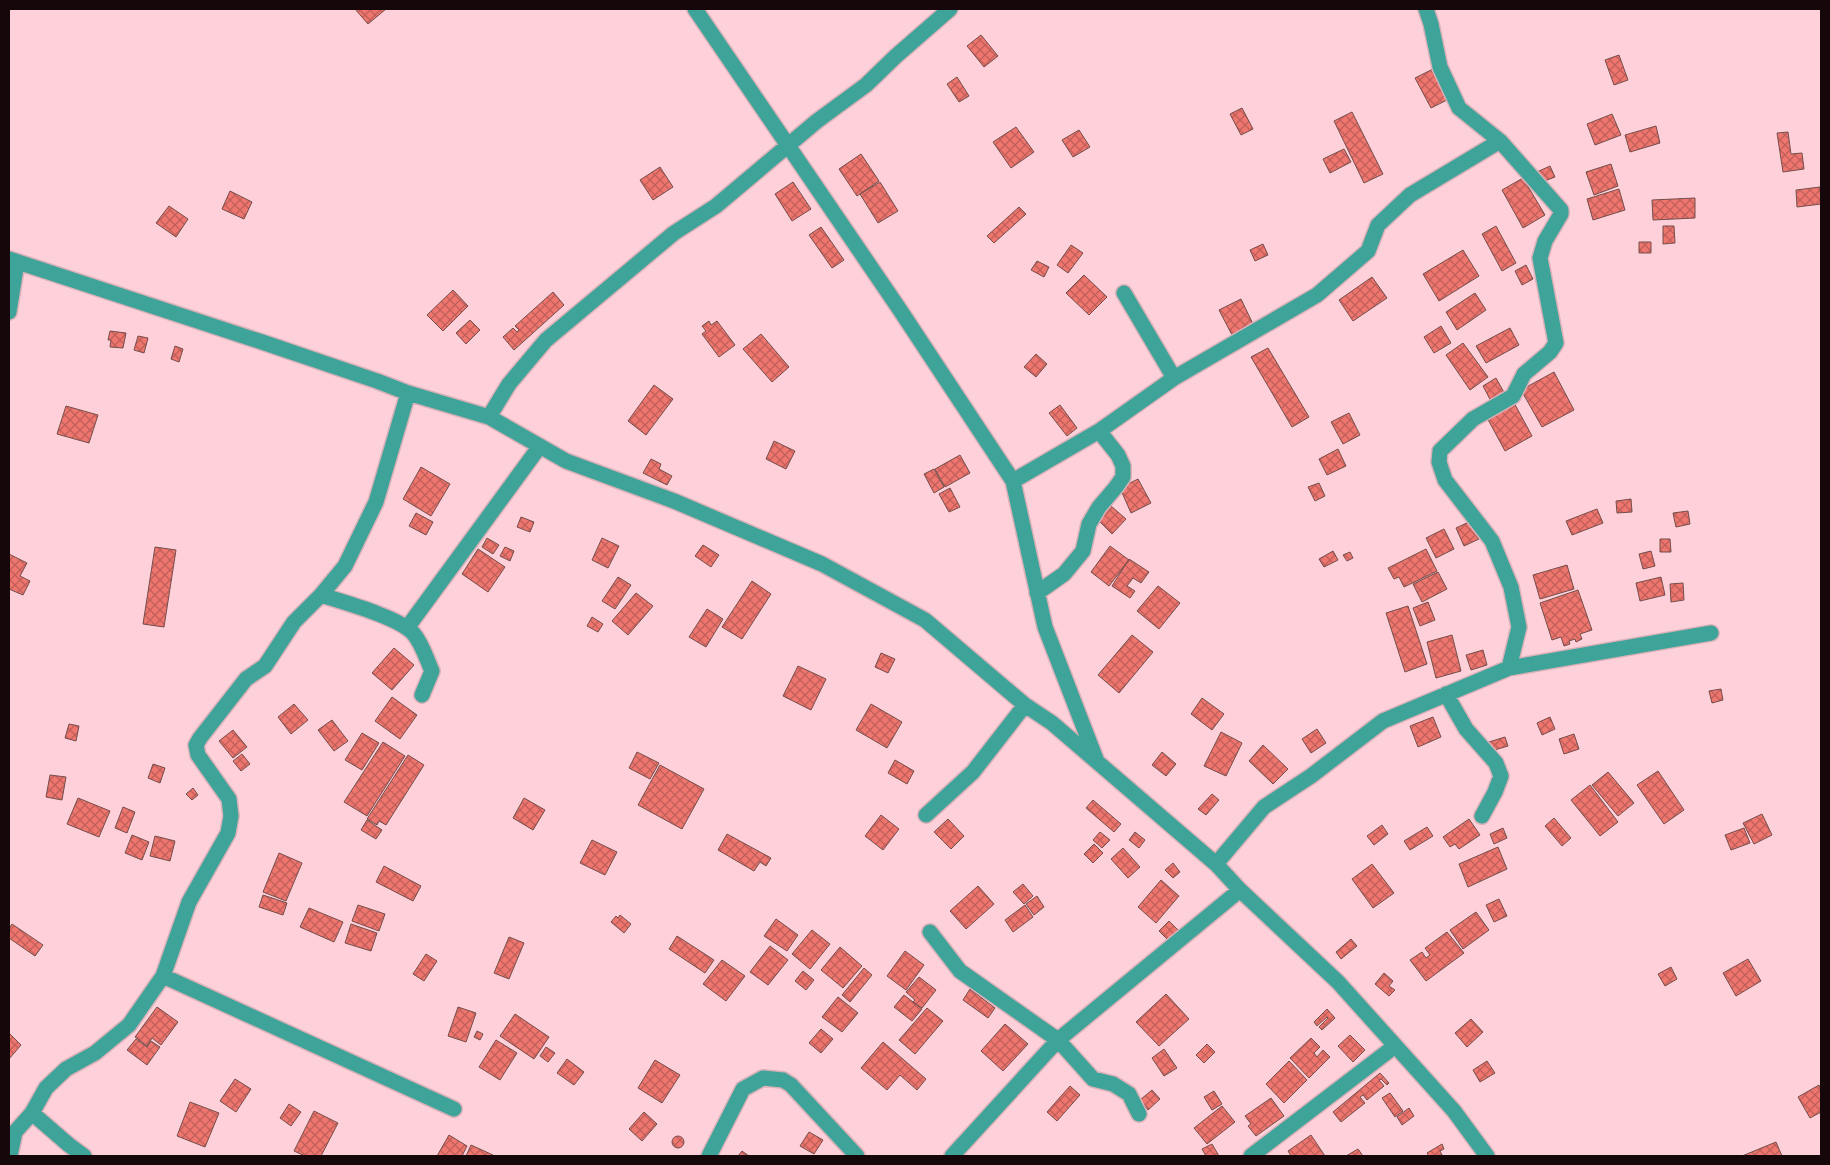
<svg xmlns="http://www.w3.org/2000/svg" width="1830" height="1165" viewBox="0 0 1830 1165" font-family="'Work Sans',sans-serif">
<style>
.building{fill:url(#building-cross-hatch);stroke:#744e4b}
.lines{fill:none;stroke-linecap:round;stroke-linejoin:round}
.street-casing{stroke:#d9b1b9;stroke-width:18}
.street{stroke:#3ea398;stroke-width:15}
</style>
<defs>
<pattern id="building-cross-hatch" width="8" height="8" patternUnits="userSpaceOnUse" patternTransform="scale(1.25)"><rect width="8" height="8" fill="#ee766f"/><path d="M0 0l8 8M0 8l8-8" fill="none" stroke="#c05f59"/></pattern>
</defs>
<rect width="100%" height="100%" fill="#fed1da"/>
<path class="building" d="M355 9H386L368 24Z
M981 35 998 56 984 67 967 46Z
M1619 55 1628 80 1614 85 1605 60Z
M1435 68 1451 98 1431 108 1415 78Z
M957 77 969 96 959 102 947 84Z
M1242 108 1253 129 1241 135 1230 114Z
M1352 112 1383 174 1364 183 1334 121Z
M1612 114 1621 135 1595 145 1587 124Z
M1656 126 1660 143 1630 152 1625 135Z
M1016 127 1034 152 1011 168 993 142Z
M1079 130 1090 147 1073 157 1062 140Z
M1788 132 1791 154 1802 153 1804 169 1783 172 1777 133Z
M1344 149 1351 162 1330 173 1323 159Z
M861 154 879 181 857 196 839 169Z
M1611 164 1618 186 1594 195 1586 172Z
M1550 166 1555 177 1542 182 1537 172Z
M660 167 673 187 653 200 640 180Z
M1523 178 1545 215 1523 228 1502 190Z
M793 182 811 209 792 221 775 194Z
M880 182 898 211 878 223 860 194Z
M1820 187 1821 204 1797 207 1796 190Z
M1619 189 1625 210 1593 220 1587 199Z
M230 191 252 202 244 219 222 209Z
M1695 198V218L1653 220 1652 200Z
M169 206 188 219 176 237 156 223Z
M1019 207 1026 214 994 243 987 236Z
M1496 226 1516 263 1502 271 1482 234Z
M1663 226H1674L1675 243 1663 244Z
M821 227 844 260 832 268 809 235Z
M1639 242H1651V253H1639Z
M1263 244 1268 255 1255 261 1250 250Z
M1071 245 1083 253 1068 273 1057 265Z
M1463 250 1479 276 1439 301 1423 274Z
M1037 261 1049 267 1044 277 1031 270Z
M1526 265 1533 279 1522 285 1515 271Z
M1084 275 1107 297 1089 315 1066 293Z
M1372 277 1387 298 1353 321 1339 300Z
M453 290 468 306 443 331 427 315Z
M553 292 564 305 514 350 503 337 513 328 517 332 519 330 515 326Z
M1475 293 1486 310 1457 330 1446 312Z
M1241 299 1253 324 1232 335 1219 310Z
M470 320 480 330 466 344 456 333Z
M709 321 711 325 717 321 735 345 719 357 702 334 706 331 702 326Z
M1441 326 1451 343 1434 353 1424 337Z
M1510 328 1519 345 1486 363 1476 346Z
M110 331 126 333 123 348 110 347 111 340H108Z
M761 334 789 367 772 382 743 349Z
M138 336 148 338 144 353 134 350Z
M1463 343 1488 377 1470 390 1446 355Z
M175 346 183 349 179 362 171 359Z
M1268 348 1309 417 1292 427 1251 357Z
M1036 354 1047 364 1036 377 1024 367Z
M1554 372 1574 410 1542 427 1521 390Z
M1496 378 1506 396 1492 403 1483 386Z
M654 385 673 399 646 435 628 421Z
M1512 399 1532 436 1505 451 1485 414Z
M1060 405 1077 428 1067 436 1049 413Z
M66 406 98 415 89 443 57 434Z
M1349 413 1360 435 1343 444 1331 422Z
M774 441 795 451 786 469 766 459Z
M1338 449 1346 466 1327 475 1319 459Z
M960 455 970 473 945 487 935 469Z
M651 459 661 464 659 469 672 476 667 485 643 473Z
M421 467 450 484 431 516 403 499Z
M934 469 944 487 934 493 924 474Z
M1138 479 1151 503 1131 513 1120 488Z
M1319 483 1325 496 1315 501 1308 487Z
M950 488 960 507 949 512 939 494Z
M1631 499 1632 512 1617 513 1616 501Z
M1111 506 1126 519 1112 534 1098 520Z
M1597 509 1603 523 1572 535 1566 521Z
M1688 511 1690 524 1676 527 1673 513Z
M416 513 433 522 426 535 409 526Z
M521 517 534 522 530 532 517 527Z
M1471 521 1479 539 1464 546 1456 528Z
M1444 529 1454 549 1436 558 1426 538Z
M487 538 499 545 493 554 482 547Z
M602 538 619 546 608 568 592 560Z
M1660 539H1670L1671 552H1660Z
M703 545 719 555 711 567 695 556Z
M1110 546 1129 560 1109 586 1091 572Z
M155 547 176 550 164 627 143 624Z
M505 547 514 551 510 561 500 556Z
M478 549 505 567 488 592 462 574Z
M1426 549 1437 571 1404 587 1399 577 1394 579 1388 568Z
M1333 551 1338 560 1324 567 1319 559Z
M1651 551 1655 566 1643 569 1639 554Z
M1350 552 1353 558 1347 561 1343 555Z
M9 554 27 563 20 576 30 581 23 595 9 589Z
M1129 559 1149 572 1141 583 1133 578 1127 586 1135 591 1130 598 1112 586Z
M1567 565 1574 589 1540 599 1533 575Z
M1438 572 1447 589 1422 602 1413 584Z
M618 577 631 585 615 609 602 601Z
M1661 577 1665 595 1640 601 1636 583Z
M752 581 771 594 742 639 722 627Z
M1683 583 1684 600 1671 602 1670 584Z
M1158 586 1180 603 1159 629 1137 611Z
M1578 590 1592 630 1580 634 1582 639 1576 642 1575 639 1569 641 1570 644 1564 646 1561 637 1552 640 1540 603Z
M636 593 653 606 628 635 612 621Z
M1428 602 1435 620 1420 626 1413 608Z
M1408 606 1427 664 1405 672 1386 613Z
M707 609 723 619 706 647 689 637Z
M592 617 603 624 598 632 587 626Z
M1132 635 1153 652 1119 693 1098 675Z
M1452 635 1461 671 1436 678 1427 642Z
M394 648 414 665 392 690 372 673Z
M1483 650 1487 665 1471 670 1466 655Z
M881 653 895 659 888 673 875 667Z
M798 666 826 679 811 710 783 696Z
M1721 689 1723 700 1712 703 1709 691Z
M392 697 417 715 400 739 375 721Z
M1202 698 1224 714 1212 730 1191 714Z
M294 704 308 720 291 734 278 717Z
M871 704 902 722 887 748 856 730Z
M1433 717 1441 737 1418 747 1410 726Z
M1550 717 1555 729 1542 735 1537 723Z
M332 720 348 741 334 751 318 730Z
M69 724 79 726 76 741 65 738Z
M1317 729 1326 743 1311 753 1302 739Z
M233 730 247 747 233 758 219 741Z
M1221 732 1242 743 1226 776 1204 766Z
M362 733 379 743 362 770 345 760Z
M1574 734 1579 749 1564 754 1559 739Z
M1505 737 1508 746 1491 751 1489 742Z
M383 742 405 756 367 816 344 802Z
M1263 745 1288 769 1273 784 1249 761Z
M637 752 659 763 650 779 629 768Z
M1162 752 1176 764 1166 776 1152 765Z
M242 754 250 764 241 771 233 761Z
M408 755 424 765 386 825 379 821 377 825 367 819Z
M895 760 914 771 907 784 888 773Z
M153 764 165 768 160 783 148 778Z
M660 765 704 789 682 829 638 805Z
M1658 771 1684 810 1664 824 1637 785Z
M1608 772 1634 803 1618 816 1592 785Z
M50 775 66 777 62 800 46 797Z
M1590 785 1618 822 1600 836 1571 800Z
M193 788 198 795 192 800 186 794Z
M1212 794 1219 800 1206 815 1198 809Z
M78 798 110 811 99 837 67 824Z
M524 798 545 810 533 830 513 818Z
M1093 800 1121 824 1114 832 1086 808Z
M123 807 135 812 127 833 115 828Z
M1762 814 1772 835 1754 844 1743 823Z
M881 815 899 829 883 850 865 836Z
M1554 818 1571 838 1562 846 1545 826Z
M948 819 964 836 951 849 934 832Z
M1469 819 1480 835 1459 849 1455 844 1450 847 1443 837Z
M367 820 382 830 376 839 361 830Z
M1382 825 1388 834 1374 845 1367 836Z
M1427 827 1433 836 1410 850 1404 841Z
M1503 828 1507 838 1494 844 1490 834Z
M1744 828 1750 843 1731 850 1725 835Z
M1100 832 1110 840 1102 848 1093 840Z
M1135 832 1145 840 1139 848 1129 840Z
M727 834 771 858 766 866 760 862 754 871 718 850Z
M132 835 149 842 142 860 125 853Z
M155 836 175 841 170 861 150 856Z
M592 840 617 852 605 875 580 863Z
M1094 844 1103 853 1093 863 1084 854Z
M1498 847 1507 869 1468 887 1459 864Z
M1123 848 1140 867 1128 878 1111 859Z
M279 853 302 863 286 901 263 892Z
M1173 863 1180 872 1173 878 1165 870Z
M1372 864 1394 893 1373 908 1352 879Z
M384 866 421 886 413 901 376 882Z
M1161 880 1179 896 1156 923 1138 907Z
M1023 884 1033 896 1024 904 1013 892Z
M978 886 994 904 966 929 950 911Z
M263 895 287 903 283 915 259 907Z
M1037 896 1044 907 1034 915 1026 904Z
M1499 899 1507 916 1494 922 1486 905Z
M358 905 385 914 379 931 352 921Z
M1025 905 1033 917 1013 932 1005 920Z
M309 908 343 922 334 942 300 927Z
M1476 912 1489 930 1463 949 1450 930Z
M620 915 631 924 624 933 611 922 616 916 618 918Z
M776 919 798 935 787 951 764 936Z
M1169 921 1179 931 1169 941 1159 931Z
M12 924 43 945 35 956 9 938V929Z
M351 924 377 933 371 951 345 943Z
M812 930 830 944 810 969 792 954Z
M1447 932 1464 953 1426 981 1410 960 1422 952 1426 958 1430 955 1425 948Z
M677 936 714 960 705 973 669 949Z
M509 937 524 943 509 979 494 973Z
M1351 939 1357 946 1341 959 1336 952Z
M770 946 788 960 768 985 750 972Z
M840 947 862 966 843 988 821 970Z
M905 951 924 965 906 990 887 976Z
M426 954 437 961 424 981 413 974Z
M1748 959 1761 981 1736 996 1723 973Z
M722 960 745 976 726 1001 703 984Z
M1671 967 1677 979 1665 986 1658 974Z
M864 968 872 975 850 1002 842 995Z
M803 971 814 980 806 990 795 981Z
M1384 973 1393 981 1389 986 1395 990 1389 996 1375 984Z
M919 977 936 990 922 1008 913 1002 915 1000 906 992Z
M970 989 995 1008 988 1018 963 1000Z
M1166 994 1189 1019 1159 1046 1136 1022Z
M904 995 922 1009 912 1021 894 1007Z
M838 997 858 1013 842 1032 822 1017Z
M157 1007 178 1022 161 1045 152 1038 147 1046 135 1037Z
M458 1007 476 1013 466 1042 448 1036Z
M927 1008 943 1021 915 1054 899 1040Z
M1327 1009 1335 1018 1322 1030 1319 1027 1328 1018 1327 1017 1317 1026 1314 1022Z
M515 1014 549 1037 534 1059 500 1036Z
M1471 1019 1483 1032 1467 1047 1455 1033Z
M1005 1024 1028 1044 1003 1071 981 1051Z
M821 1029 833 1039 821 1053 809 1043Z
M477 1031 483 1034 480 1040 474 1037Z
M9 1033 21 1045 9 1059Z
M1350 1035 1365 1050 1353 1062 1338 1046Z
M1311 1038 1320 1047 1314 1053 1317 1057 1323 1050 1330 1057 1309 1078 1290 1058Z
M136 1039 147 1047 151 1041 160 1047 147 1065 127 1050Z
M496 1040 517 1053 500 1080 479 1067Z
M883 1042 926 1079 917 1090 900 1075 887 1090 861 1068Z
M1207 1044 1215 1052 1204 1063 1196 1055Z
M546 1047 555 1053 548 1062 540 1056Z
M1164 1049 1177 1068 1164 1076 1152 1058Z
M567 1059 584 1072 574 1085 557 1073Z
M655 1060 680 1075 662 1103 638 1088Z
M1289 1061 1307 1080 1284 1103 1266 1084Z
M1487 1061 1495 1073 1480 1082 1473 1070Z
M1380 1073 1389 1083 1387 1085 1381 1079 1379 1080 1384 1086 1367 1100 1363 1095 1360 1097 1365 1103 1341 1122 1333 1112Z
M235 1079 251 1089 236 1112 220 1101Z
M1819 1085 1821 1090V1112L1810 1118 1798 1097Z
M1070 1086 1080 1095 1057 1121 1047 1112Z
M1152 1090 1160 1099 1148 1110 1140 1100Z
M1214 1091 1222 1104 1212 1110 1204 1097Z
M1390 1093 1403 1111 1395 1117 1382 1098Z
M1271 1098 1284 1116 1256 1136 1248 1126 1251 1124 1245 1116Z
M190 1102 219 1113 205 1147 177 1136Z
M289 1104 301 1112 291 1126 280 1118Z
M1222 1106 1235 1122 1207 1144 1194 1128Z
M1409 1108 1414 1116 1402 1125 1397 1117Z
M314 1111 338 1123 321 1156H305L294 1151Z
M644 1112 657 1124 642 1141 629 1129Z
M809 1132 823 1140 814 1154 800 1146Z
M449 1135 467 1146 462 1156H437Z
M1311 1135 1325 1156H1291L1288 1151Z
M672 1142a6 6 0 1 1 12 0a6 6 0 1 1-12 0Z
M1776 1142 1782 1156H1742Z
M1212 1144 1219 1156H1206L1202 1149Z
M1442 1144 1444 1149 1440 1151 1442 1155 1429 1156 1427 1153Z
M471 1145 493 1155V1156H466Z
M1358 1149 1363 1156H1346Z
M742 1151 749 1156H738Z"/>
<g class="lines">
<g class="street-casing">
<path id="street" d="M695 9 900 310 1013 481 1099 431 1174 378 1317 295 1368 251 1378 225 1410 195 1500 141 1561 210V214L1545 241 1540 258 1556 343 1550 352 1524 374 1513 396 1473 419 1440 451 1439 462 1445 480 1492 541 1511 587 1519 627 1509 668
M1426 9 1431 24 1440 67 1459 108 1500 141
M9 259 262 342 377 381 408 393 489 417 566 461 674 501 822 564 925 620 1025 705 1052 723 1216 864 1240 890 1338 982 1454 1111 1487 1156
M1124 293 1174 378
M9 312 17 262
M408 393 376 502 345 566 321 595 294 622 265 666 246 679 200 738 196 745 198 755 229 799 231 816 228 833 189 902 163 976 454 1109
M489 417 509 384 546 340 674 233 716 206 817 121 866 85 896 56 950 9
M1013 481 1045 627 1096 759
M1037 593 1064 574 1083 551 1089 524 1099 507 1116 487 1123 477V466L1118 455 1099 431
M321 595C343 602 398 617 413 633 422 643 427 660 432 671L422 695
M407 628 540 446
M1446 694 1466 729 1496 763 1501 776 1495 792 1482 816
M926 815 973 772 1025 705
M1216 864 1264 807 1311 776 1383 721 1509 668 1711 633
M930 932 960 971 1058 1040 1093 1079 1113 1084 1129 1094 1139 1114
M10 1156 15 1132 32 1113
M84 1156 69 1145 32 1113 46 1088 66 1069 95 1053 129 1025 163 976
M709 1156 743 1089 763 1078 783 1080 791 1085 857 1156
M952 1156 1058 1040 1240 890
M1251 1156 1395 1046"/>
</g>
<use href="#street" class="street"/>
</g>
<rect width="1830" height="1165" fill="none" stroke="#15070a" stroke-width="20"/>
</svg>
